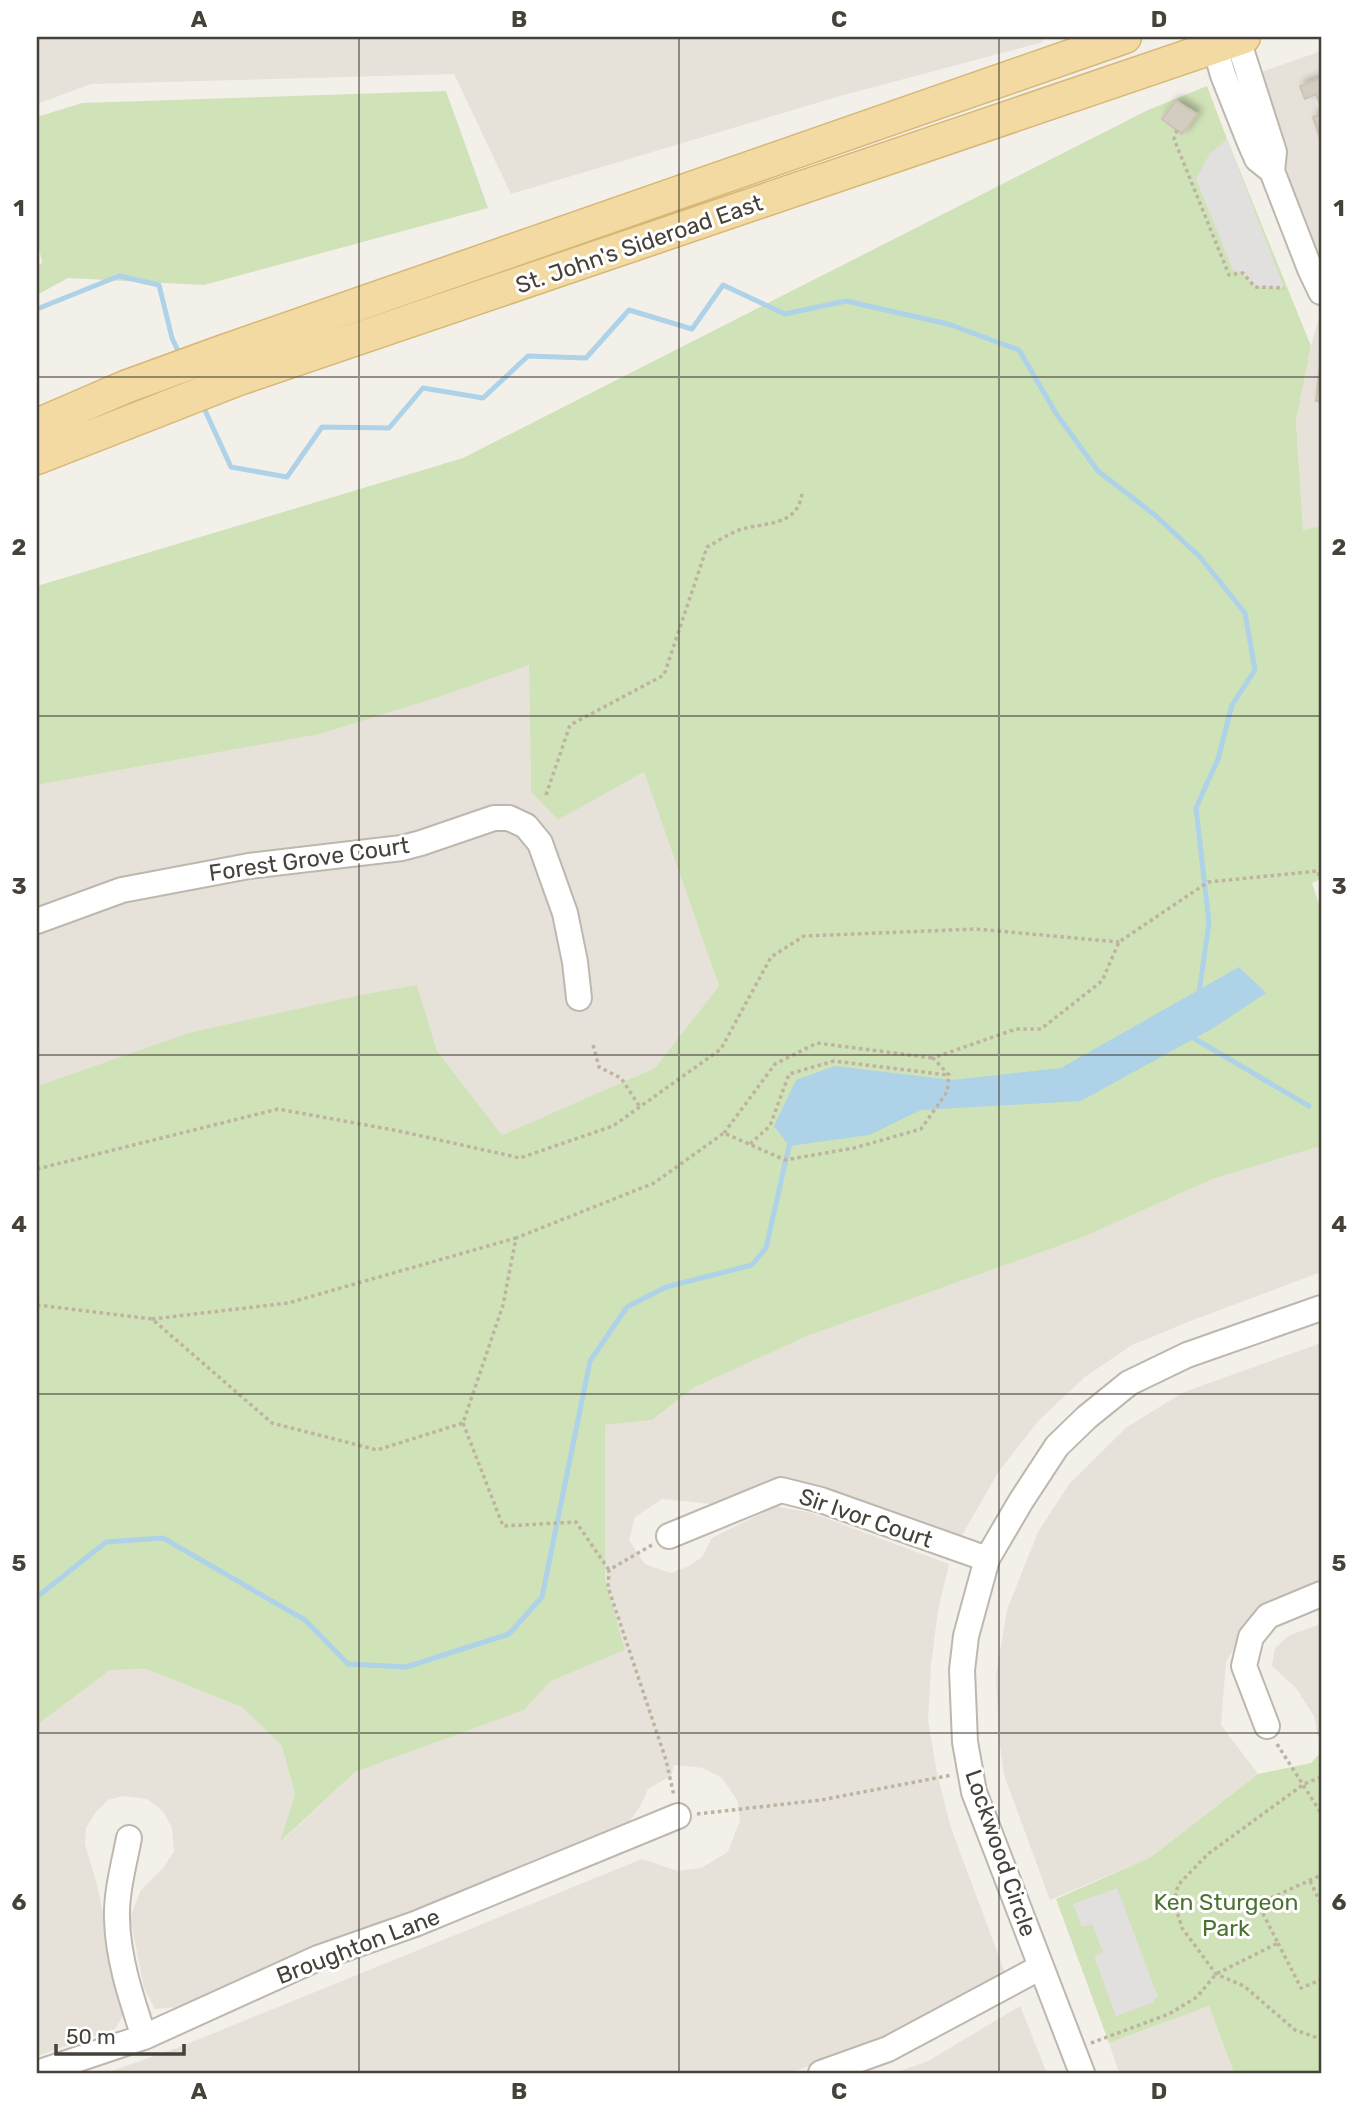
<svg xmlns="http://www.w3.org/2000/svg" width="1358" height="2110" viewBox="0 0 1358 2110" font-family="Rubik,sans-serif">
<style>
.residential{fill:#e6e2d9}
.green{fill:#d0e2b8}
.parking{fill:#e2e0de}
.water{fill:#aed2e8}
.lines{fill:none;stroke-linecap:round;stroke-linejoin:round}
.stream{stroke:#aed2e8;stroke-width:5}
.building{fill:#d3ccc1;stroke:#cdc3b5;stroke-width:2;filter:url(#shadow)}
.minor-casing{stroke:#beb7ad;stroke-width:28}
.major-casing{stroke:#d6b775;stroke-width:35}
.path{stroke:#beb3a0;stroke-width:3.5;stroke-dasharray:3.5 3.5;stroke-linecap:butt}
.minor{stroke:#fff;stroke-width:24}
.major{stroke:#f3daa3;stroke-width:32}
.grid{fill:none;stroke:#464139;stroke-width:2;stroke-opacity:0.55}
.labels{text-anchor:middle;dominant-baseline:central;stroke-width:6;stroke-linejoin:round;paint-order:stroke}
.street-label{font-size:23px;fill:#464139;stroke:#fff}
.park-label{font-size:23px;fill:#4c7232;stroke:#fff}
.neatline{fill:none;stroke:#464139;stroke-width:2.5}
.grid-label{font-size:23px;text-anchor:middle;font-weight:bold;fill:#464139}
</style>
<defs>
<filter id="shadow"><feDropShadow dx="4.5" dy="-4.5" stdDeviation="3.5" flood-color="#0004"/></filter>
</defs>
<rect width="100%" height="100%" fill="#f3f0ea"/>
<path class="residential" d="M37 37H1042L1043 42 840 96 511 194 454 74 91 84 37 104Z
M1321 51V273L1253 75Z
M1321 310V526L1303 530 1296 421 1311 346Z
M529 665 531 792 558 820 644 772 719 986 655 1068 502 1135 437 1051 417 985 188 1033 37 1086V785L320 734 439 697Z
M1321 1146V1272L1193 1320 1132 1345 1085 1377 1039 1420 999 1471 958 1542 788 1483 721 1505 662 1499 635 1517 629 1540 645 1564 670 1573 687 1567 702 1557 712 1538 775 1506 812 1513 949 1564 938 1610 931 1665 928 1720 937 1773 951 1828 1005 1973 909 2031 789 2073H106L177 2048 642 1859 678 1871 701 1868 728 1852 740 1820 737 1800 722 1778 703 1768 674 1765 671 1776 648 1789 640 1807 623 1830 179 2007 155 2009 144 1988 130 1917 141 1890 164 1867 174 1851 172 1828 163 1811 147 1799 122 1796 108 1800 96 1812 86 1828 85 1844 97 1884 124 2014 115 2029 37 2056V1725L110 1670 146 1669 242 1707 282 1746 295 1795 282 1841 355 1772 524 1710 551 1681 625 1650 605 1579V1425L652 1420 695 1387 810 1335 1081 1238 1213 1179Z
M1321 1343V1583L1251 1619 1226 1662 1221 1725 1258 1774 1151 1857 1050 1900 1004 1775 999 1738 996 1676 1007 1610 1038 1532 1070 1483 1127 1427 1184 1392Z
M1321 1624V1736L1318 1737 1314 1716 1296 1688 1272 1666 1275 1648 1290 1635Z
M1020 2006 1047 2073H895L928 2061Z
M1209 2006 1234 2073H1119L1109 2043Z"/>
<path class="green" d="M1207 86 1227 139 1311 346 1296 421 1303 530 1321 526V879L1312 883 1321 911V1146L1213 1179 1081 1238 810 1335 695 1387 652 1420 605 1425V1579L625 1650 551 1681 524 1710 355 1772 280 1842 295 1795 282 1746 242 1707 146 1669 110 1670 37 1725V1086L188 1033 361 995 417 985 437 1051 502 1135 655 1068 719 986 644 772 558 820 531 792 529 665 439 697 320 734 37 785V586L463 458 1148 110Z
M446 91 488 208 204 285 68 278 37 295V265L42 263 37 237V117L82 103Z
M1321 1752V2073H1234L1209 2006 1109 2043 1056 1899 1151 1857 1258 1774 1311 1763Z"/>
<path class="parking" d="M1227 139 1284 288 1255 287 1243 273 1233 270 1196 179 1209 155Z
M1117 1888 1158 1997 1153 1999 1154 2002 1116 2016 1094 1956 1103 1952 1092 1924 1082 1927 1073 1904Z"/>
<path class="water" d="M1239 967 1266 993 1215 1027 1081 1101 921 1110 869 1135 789 1146 774 1126 796 1080 835 1066 952 1080 1061 1068Z"/>
<g class="lines">
<path class="stream" d="M37 309 119 276 159 285 172 338 180 355
M203 406 231 467 287 477 322 427 389 428 423 388 483 398 528 356 586 358 629 310 692 329 723 285 785 314 846 301 948 324 1019 350 1057 415 1098 471 1156 516 1200 557 1245 613 1255 670 1232 705 1218 759 1196 808 1209 923 1199 993
M1191 1033 1190 1036 1309 1106
M37 1597 106 1542 163 1538 305 1620 348 1664 406 1667 509 1634 542 1597 590 1361 627 1307 666 1287 752 1265 766 1248 789 1146"/>
</g>
<path class="building" d="M1321 78V107L1316 94 1305 99 1300 86Z
M1176 101 1197 114 1182 134 1162 119Z
M1321 114V141L1313 117Z
M1320 366H1321V402L1316 401Z"/>
<g class="lines">
<g class="minor-casing">
<path id="minor" d="M1212 37 1223 75 1250 143 1257 159 1272 171 1310 269 1321 292
M1237 37 1274 152 1272 171
M37 921 122 890 249 866 402 848 421 843 494 818H509L526 826 540 843 565 913 575 962 579 998
M669 1536 781 1490 821 1500 987 1559
M1267 1726 1244 1666 1251 1637 1268 1616 1321 1594
M129 1838C124 1864 116 1893 117 1919 118 1960 132 2000 144 2037
M37 2073 144 2037 318 1958 415 1924 678 1816
M821 2073 888 2049 1041 1967
M1082 2073 974 1792 965 1742 962 1670 966 1636 987 1559 1021 1501 1057 1446 1087 1417 1129 1383 1187 1355 1321 1308"/>
</g>
<g class="major-casing">
<path id="major" d="M37 425 125 387 221 352 1125 37
M37 458 236 380 1244 37"/>
</g>
<path class="path" d="M1177 130 1174 139 1229 275 1243 273 1255 287 1284 288
M546 795 570 725 664 675 707 547C718 541 730 533 742 529 767 522 799 526 802 492
M593 1045 599 1067 621 1078 640 1107
M724 1133 775 1064 817 1043 933 1058
M750 1144 770 1126 789 1074 834 1061 947 1075
M37 1169 278 1109 399 1131 520 1158 613 1126 721 1049 771 957 804 936 976 929 1119 942
M37 1305 152 1319 272 1423 377 1450 463 1423 503 1305 516 1238 654 1183 724 1133 785 1160 854 1148 921 1129 947 1092 949 1075 933 1058 1016 1029H1041L1102 981 1119 942 1208 882 1318 871 1321 881
M152 1319 288 1303 516 1238
M463 1423 503 1526 576 1522 609 1570
M652 1545 609 1570 608 1587 666 1760 674 1796
M1277 1744 1321 1813
M1321 1777 1304 1784 1208 1854 1178 1885 1174 1902 1182 1928 1216 1974 1244 1986 1295 2030 1321 2039
M697 1814 821 1800 952 1775
M1310 1881 1321 1904
M1278 1943 1301 1988 1320 1980 1321 1983
M1091 2043 1169 2014 1197 1997 1216 1974 1278 1943 1258 1904 1319 1876 1321 1873"/>
<use href="#minor" class="minor"/>
<use href="#major" class="major"/>
</g>
<path class="grid" d="M359 37V2073M679 37V2073M999 37V2073M37 377H1321M37 716H1321M37 1055H1321M37 1394H1321M37 1733H1321"/>
<g class="labels">
<g class="street-label">
<text transform="translate(639 244) rotate(-19)">St. John's Sideroad East</text>
<text transform="translate(309 859) rotate(-8)">Forest Grove Court</text>
<text transform="translate(866 1518) rotate(19)">Sir Ivor Court</text>
<text transform="translate(1001 1853) rotate(71)">Lockwood Circle</text>
<text transform="translate(358 1946) rotate(-21)">Broughton Lane</text>
</g>
<g class="park-label">
<text x="1226" y="1902">Ken Sturgeon<tspan x="1226" dy="26">Park</tspan></text>
</g>
</g>
<rect width="1358" height="2110" fill="none" stroke="#ffffff" stroke-width="77"/>
<path d="M56 2044v10h128v-10" fill="none" stroke="#464139" stroke-width="3.5"/>
<text x="66" y="2044" font-size="21" fill="#464139" stroke="#ffffff" stroke-width="5" paint-order="stroke">50 m</text>
<rect x="38" y="38" width="1282" height="2034" class="neatline"/>
<g class="grid-label">
<text x="199" y="27">A</text>
<text x="519" y="27">B</text>
<text x="839" y="27">C</text>
<text x="1159" y="27">D</text>
<text x="19" y="216">1</text>
<text x="1339" y="216">1</text>
<text x="19" y="555">2</text>
<text x="1339" y="555">2</text>
<text x="19" y="894">3</text>
<text x="1339" y="894">3</text>
<text x="19" y="1232">4</text>
<text x="1339" y="1232">4</text>
<text x="19" y="1571">5</text>
<text x="1339" y="1571">5</text>
<text x="19" y="1910">6</text>
<text x="1339" y="1910">6</text>
<text x="199" y="2099">A</text>
<text x="519" y="2099">B</text>
<text x="839" y="2099">C</text>
<text x="1159" y="2099">D</text>
</g>
</svg>
